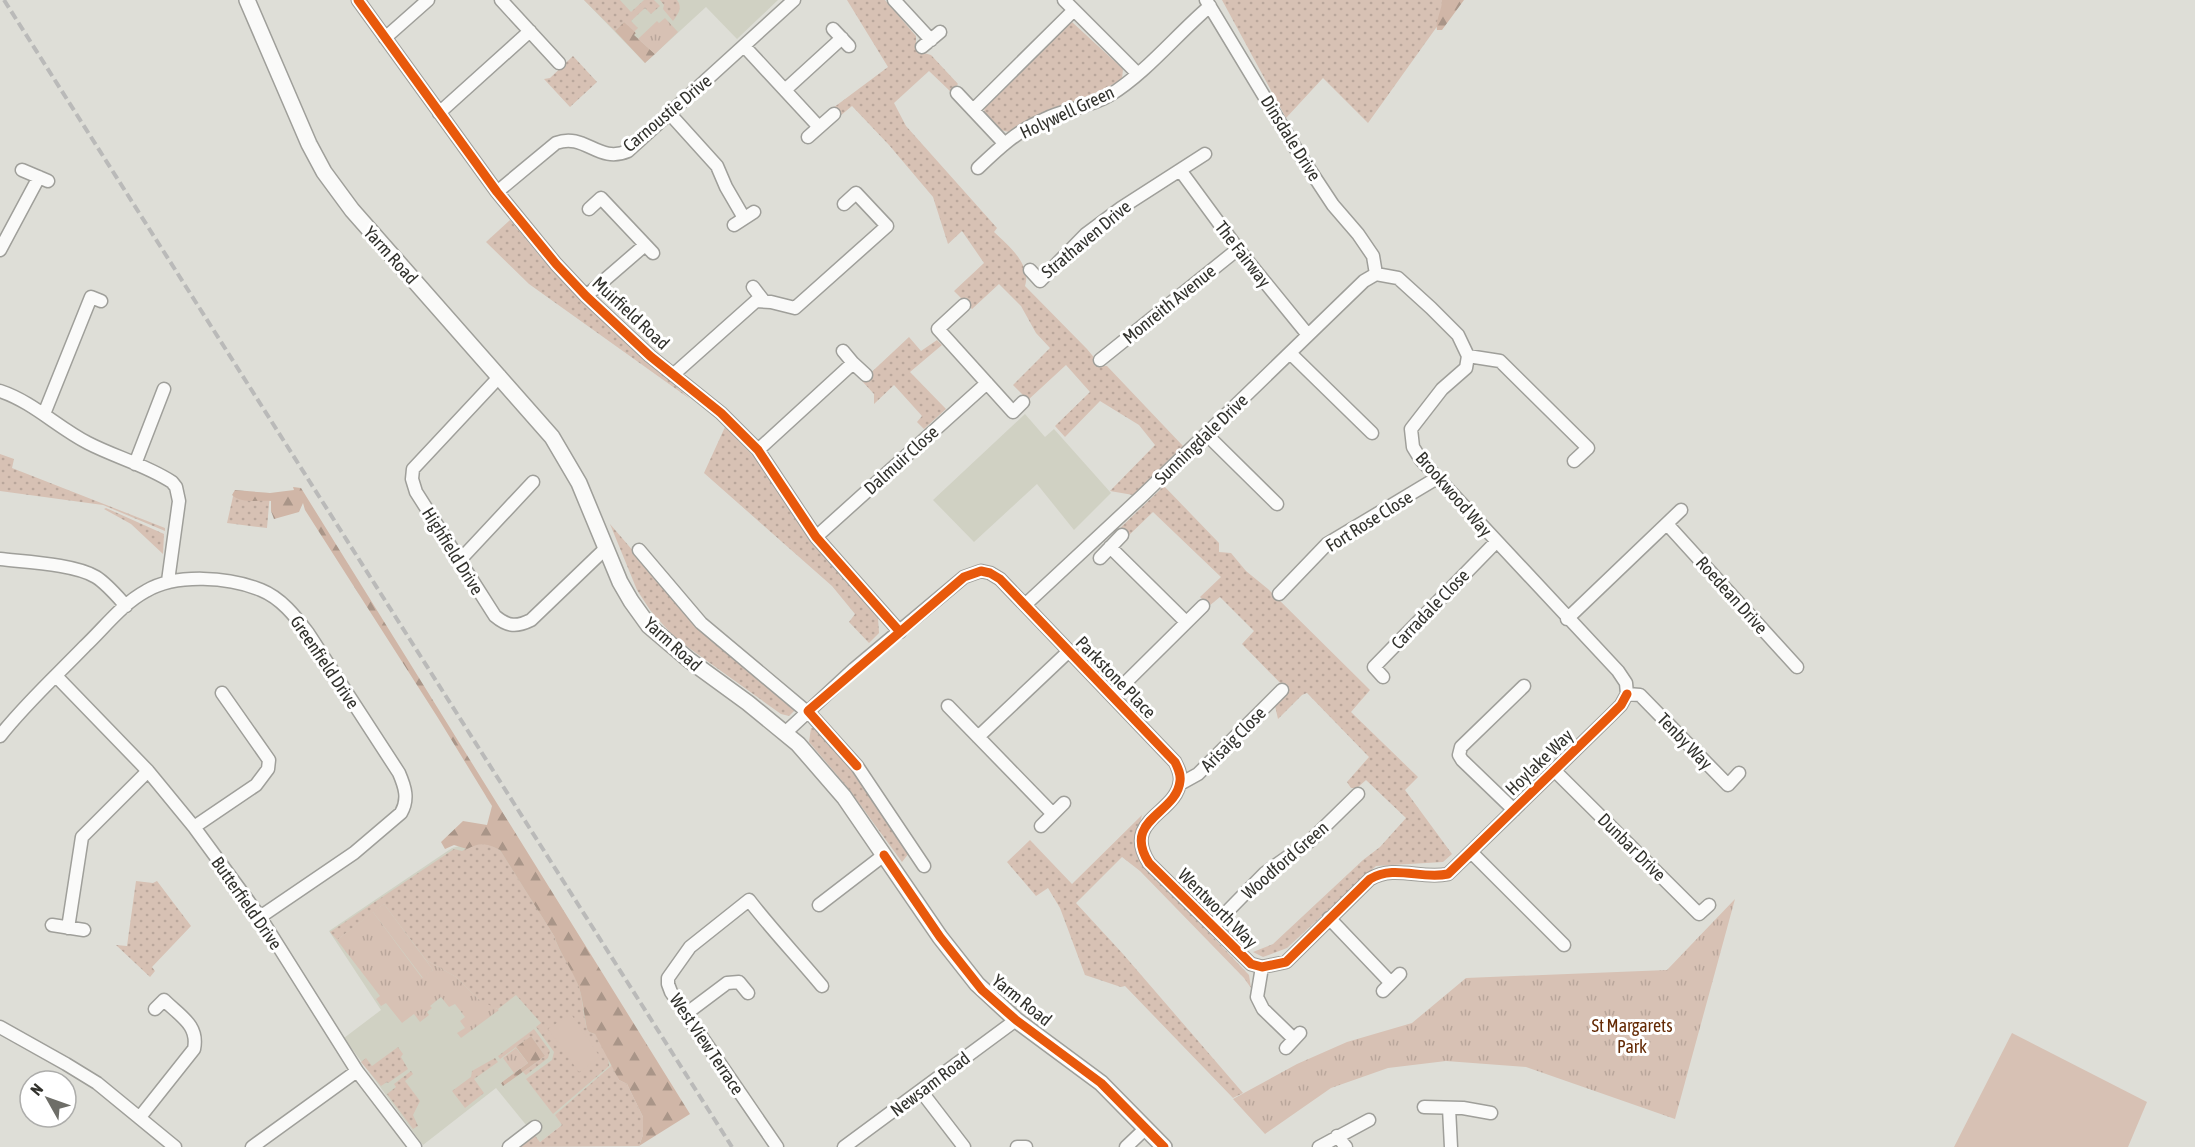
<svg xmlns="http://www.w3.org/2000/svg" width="2195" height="1147" viewBox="0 0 2195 1147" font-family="'Asap Condensed',sans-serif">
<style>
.built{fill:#d0d1c3}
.grass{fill:url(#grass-dots)}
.forest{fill:url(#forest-firs)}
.park{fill:url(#park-tufts)}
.garden{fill:#d7c1b4}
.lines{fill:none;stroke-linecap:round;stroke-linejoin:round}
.minor-casing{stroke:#9f9f9a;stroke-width:15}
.major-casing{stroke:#9f9f9a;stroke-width:18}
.minor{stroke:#fafaf9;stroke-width:12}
.major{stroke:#fafaf9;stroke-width:15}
.rail{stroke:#babab9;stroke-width:4;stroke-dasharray:9 4.5;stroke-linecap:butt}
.cycleway-casing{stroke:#fff;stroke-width:13}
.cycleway{stroke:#e8590c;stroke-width:9}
.labels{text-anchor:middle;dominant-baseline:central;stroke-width:6;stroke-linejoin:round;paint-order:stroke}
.street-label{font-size:18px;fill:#32322d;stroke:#fff}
.park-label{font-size:18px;fill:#642a05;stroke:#fff}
</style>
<defs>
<pattern id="grass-dots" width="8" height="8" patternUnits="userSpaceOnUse" patternTransform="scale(1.5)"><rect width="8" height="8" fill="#d7c1b4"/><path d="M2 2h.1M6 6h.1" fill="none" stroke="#b9a69b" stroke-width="1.8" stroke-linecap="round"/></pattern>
<pattern id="forest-firs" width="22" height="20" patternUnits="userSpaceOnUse" patternTransform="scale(1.5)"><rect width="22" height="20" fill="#d0b6a7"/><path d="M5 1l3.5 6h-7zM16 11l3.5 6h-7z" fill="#a99588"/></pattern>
<pattern id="park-tufts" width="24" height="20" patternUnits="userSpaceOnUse" patternTransform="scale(1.5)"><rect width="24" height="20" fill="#d7c1b4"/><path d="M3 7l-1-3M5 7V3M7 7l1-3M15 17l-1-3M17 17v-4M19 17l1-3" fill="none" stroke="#b9a69b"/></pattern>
</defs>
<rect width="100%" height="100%" fill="#deded7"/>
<path class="built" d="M584 0H778L737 39 706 7 645 63Z
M1025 414 1045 437 1054 429 1111 493 1074 530 1037 484 974 542 933 500Z
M481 840 500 847 571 965 610 1056 612 1065 556 1115 562 1125 540 1142 496 1088 423 1145 344 1038 381 1010 329 931 452 848Z"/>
<path class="grass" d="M584 0H620L631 12 644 0H654L660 6 651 14 645 8 631 21 638 28 634 32 624 22 615 31Z
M660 0H677C683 8 678 14 673 21L663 9 664 5Z
M847 0H885L916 36V44L924 53 931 55 958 84 951 92 929 71 894 103 906 126 997 228 994 232C1008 245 1032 265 1025 286L1087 349 1101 366H1107L1183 446 1133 495 1110 491 1155 445 1139 425 1100 401 1065 437 1055 426 1090 392 1066 365 1028 400 1013 385 1050 348 1036 333 1021 306 999 284 972 309 954 291 984 263 962 231 948 244 933 197 889 145 852 106 840 116 833 108 888 67Z
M1222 0H1456L1368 123 1323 78 1286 118Z
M1072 22 1123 69 1122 79C1087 101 1043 107 1009 132L1000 130 984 115 985 103Z
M573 56 597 82 570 107 544 79 550 78Z
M510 220 544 261 589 307 690 399 529 284 486 242Z
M909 337 921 351 937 340 942 345 910 372 946 409 924 429 917 422 922 416 894 385 874 404V394L862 381Z
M725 427 765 468 810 540 878 618 879 633 869 643 849 622 855 614 832 586 704 473Z
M0 454 14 459 12 468 165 528V531L103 505 0 491Z
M1164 486 1219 543V552L1231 553 1246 571 1268 589 1370 690 1351 712 1418 777 1405 790 1452 854 1443 862 1376 866 1287 948 1263 957 1253 952 1273 944 1363 860 1380 847 1406 818 1366 780 1357 788H1351L1347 782 1369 757 1307 693 1302 695 1278 719 1275 706 1288 691 1242 644 1254 631 1220 597 1209 606 1200 597 1221 577 1153 512 1127 537 1119 529Z
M234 492 270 493 267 528 227 523Z
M106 508 164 534 163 554 131 524 104 509Z
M610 524 689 616 793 705 794 711 789 716 781 714 675 638 650 610 637 590Z
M811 728H814L855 771 909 853 902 862 848 788 809 742Z
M1142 815 1136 838 1138 858 1249 975 1251 988 1244 978 1140 871 1122 857 1076 903 1123 954 1243 1093 1233 1098 1125 986 1121 987 1085 975 1060 908 1048 888 1036 896 1007 862 1030 840 1072 884Z
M479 842 488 844 500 850 554 936C560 955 573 969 579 987 583 1000 583 1015 587 1029L589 1032 595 1034 608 1056 609 1066 553 1114 526 1079 552 1060 554 1052 536 1027 541 1023 516 995 498 1009 488 1006 478 999 456 977 426 960 384 904 337 940 330 932 454 849 462 851Z
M136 881 153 883 157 881 191 926 152 967 155 971 150 977 116 945 127 946Z
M534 1029 550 1051 548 1058 526 1075 523 1072 545 1056 531 1036 500 1059 498 1056Z
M398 1047 403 1054 401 1057 408 1069 388 1083 387 1082 381 1086 361 1062 366 1058 372 1066Z
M495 1058 498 1062 474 1079 484 1093 465 1108 452 1091 471 1077 472 1071Z
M612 1065 619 1080 627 1084 643 1117V1135L639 1146 516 1147 533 1133 540 1142 562 1125 555 1115Z
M411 1071 413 1074 405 1081 420 1101 413 1115 418 1126 413 1129 387 1094 396 1087 394 1084Z"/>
<path class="forest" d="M1442 0H1464L1442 30H1437C1435 20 1442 11 1442 0Z
M624 22 636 33 634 35 655 54 645 63 615 31Z
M293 487 301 488 690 1114 639 1146 643 1135V1117L627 1084 619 1080 595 1034 589 1032 587 1029C584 1015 583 1000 579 987 572 969 560 954 554 936L500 850C486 843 480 842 467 849L454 845 445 849 441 842 463 821 487 825 492 806 438 718 305 510 303 503 299 512 274 519 271 511V501C259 500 242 504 232 495L235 490 270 493 294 490Z
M531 1036 545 1056 503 1086 501 1083 528 1063 516 1047Z"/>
<path class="park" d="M665 18 678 32 655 54 638 39 657 21 659 23Z
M1735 899 1675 1119 1526 1067 1446 1061 1388 1068 1331 1088 1265 1134 1233 1099 1297 1064 1347 1042 1412 1023 1466 978 1667 970Z
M373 912 422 978 433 970 426 960 456 977 478 999 499 1010 461 1038 457 1033 465 1028 460 1021 465 1017 455 1004 449 1007 441 997 430 1006 432 1008 427 1012 429 1015 420 1022 414 1014 402 1023 386 1003 381 1006 376 999 380 996 337 940Z
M516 1048 528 1063 514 1073 503 1058Z"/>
<path class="garden" d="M384 904 433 970 423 978 373 912Z
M571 1014 600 1057 579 1072 548 1029Z
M2012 1033 2147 1102 2128 1147H1954Z"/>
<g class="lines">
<g class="minor-casing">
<path id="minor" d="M358 0 497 192 556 264 586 296 650 356 721 413 758 450 816 537 900 632
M501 0 559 63
M894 0 931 40
M1064 0 1138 74
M1206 0 1296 149 1333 205 1358 234 1373 256 1376 274
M833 29 849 46
M385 38 428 0
M744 46 819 127
M922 47 940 32
M785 90 842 38
M957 93 1004 143
M973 110 1074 10
M439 113 530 31
M670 114 717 166 726 187 744 218
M808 137 834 114
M978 168C999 148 1018 130 1045 119 1065 109 1091 107 1110 95 1147 72 1176 35 1210 6
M22 170 48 181
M1180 170 1238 249 1308 335
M497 192 556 143C585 132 598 164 628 151L794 0
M589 209 601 198 653 253
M734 225 754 212
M0 250 39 177
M1030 270 1040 281 1086 234 1121 208 1205 154
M1376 274 1398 278 1431 308 1458 335 1468 356 1466 368 1442 389 1411 429 1413 447 1421 460 1618 671 1626 683 1627 694
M753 287 763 300
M586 296 645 245
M964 305 938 329 1013 412 1023 402
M1290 353 1372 433
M1468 356 1500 361 1588 448 1574 461
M1100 360 1238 249
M853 363 866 375
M674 374 756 301 771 302 795 308 887 226 856 193 844 204
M500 376 413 469 412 479 416 492 495 616C508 627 517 627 531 620L605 549
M0 391C33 402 57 427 88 443 115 457 146 465 172 482L176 487 179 501 168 581
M44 414 91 297 101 301
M1206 434 1277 504
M758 450 853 363 843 351
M135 464 164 389
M1667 524 1797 667
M816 537 987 383
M1110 547 1186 622
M639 550 701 623 813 717 857 766 924 866
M1100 558 1122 535
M0 559C25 562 75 564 96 577 107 584 117 596 126 606
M460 560 533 482
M1279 594 1327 544 1437 478
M1026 604 1143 495 1364 281 1376 274
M1567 619 1681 510
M56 676 148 771 194 827 260 917 357 1071 415 1147
M1383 677 1374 667 1496 542
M1627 694 1640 695 1728 785 1739 773
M1112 696 1203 606
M948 706 1053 814
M786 732 854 669 964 577 981 571 990 573 1000 579 1175 762C1178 768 1181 774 1180 781 1177 814 1121 819 1149 863L1251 964 1262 967 1286 962 1370 879C1395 864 1421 880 1448 874L1610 716 1621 705 1627 694
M0 736C26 703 56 676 85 646 104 628 122 604 146 591 177 573 229 577 261 590 281 598 295 616 308 633L399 773C405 787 409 799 401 813L354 853 260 917
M978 737 1069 651
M1555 771 1699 914 1709 905
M1180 784 1198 774 1282 690
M1514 810 1462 760 1459 755 1461 747 1524 686
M1041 826 1064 803
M194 827 256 785 268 769 269 760 222 693
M1471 852 1564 945
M819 905 884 855
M1329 918 1391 983
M52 925 84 930
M1213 926 1265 873 1310 841 1358 794
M68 928 82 837 148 771
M1262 967 1257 997 1263 1009 1294 1039
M1383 991 1400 974
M687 1013 727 983 739 982 748 993
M0 1027 66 1064 97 1083 175 1147
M1286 1048 1300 1033
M921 1091 964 1147
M1424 1107 1463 1108 1491 1113
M1449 1108 1451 1147
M140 1117 194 1049C199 1025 180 1016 164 1000L155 1009
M1337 1136 1346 1147
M252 1147 357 1071
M509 1147 535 1127
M777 1147 671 992 668 984V978L690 947 749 900C772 930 798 957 822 986
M844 1147 1016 1020
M1017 1147H1026
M1126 1147 1146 1128
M1319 1147 1369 1120"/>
</g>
<g class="major-casing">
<path id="major" d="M247 0 309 144 324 172 352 210 552 437 579 483 620 582 631 601 649 626 689 660 748 703 798 744 844 797 940 937 977 984 1016 1020 1101 1083 1164 1147"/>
</g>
<use href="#minor" class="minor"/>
<use href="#major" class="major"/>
<path class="rail" d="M4 0 732 1147"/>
<g class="cycleway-casing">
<path id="cycleway" d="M358 0 497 192 556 264 586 296 650 356 721 413 758 450 816 537 900 632
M857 766 808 711 964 577 981 571 990 573 1000 579 1175 762C1178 768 1181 774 1180 781 1177 814 1121 819 1149 863L1251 964 1262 967 1286 962 1370 879C1395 864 1421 880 1448 874L1610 716 1621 705 1627 694
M884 855 940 937 982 990 1016 1020 1101 1083 1164 1147"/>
</g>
<use href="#cycleway" class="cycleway"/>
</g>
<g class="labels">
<g class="street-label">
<text transform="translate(1067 112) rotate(-25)">Holywell Green</text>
<text transform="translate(667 113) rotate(-40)">Carnoustie Drive</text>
<text transform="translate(1291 138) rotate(58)">Dinsdale Drive</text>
<text transform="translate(1086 239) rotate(-40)">Strathaven Drive</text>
<text transform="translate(1243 254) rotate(52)">The Fairway</text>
<text transform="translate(391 255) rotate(48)">Yarm Road</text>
<text transform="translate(1169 304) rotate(-39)">Monreith Avenue</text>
<text transform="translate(631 313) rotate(43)">Muirfield Road</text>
<text transform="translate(1201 439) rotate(-44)">Sunningdale Drive</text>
<text transform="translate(901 460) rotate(-42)">Dalmuir Close</text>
<text transform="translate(1454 494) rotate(49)">Brookwood Way</text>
<text transform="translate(1369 521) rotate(-32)">Fort Rose Close</text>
<text transform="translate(453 551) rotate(58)">Highfield Drive</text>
<text transform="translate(1732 595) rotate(48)">Roedean Drive</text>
<text transform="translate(1430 609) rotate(-46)">Carradale Close</text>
<text transform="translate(673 644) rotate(42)">Yarm Road</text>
<text transform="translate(325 662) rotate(56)">Greenfield Drive</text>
<text transform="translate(1116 677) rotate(46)">Parkstone Place</text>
<text transform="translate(1233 739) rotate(-45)">Arisaig Close</text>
<text transform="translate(1685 741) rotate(46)">Tenby Way</text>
<text transform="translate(1539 762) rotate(-44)">Hoylake Way</text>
<text transform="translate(1632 847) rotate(45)">Dunbar Drive</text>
<text transform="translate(1285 860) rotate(-41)">Woodford Green</text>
<text transform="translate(247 903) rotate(55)">Butterfield Drive</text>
<text transform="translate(1218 908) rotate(45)">Wentworth Way</text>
<text transform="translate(1022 1000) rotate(39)">Yarm Road</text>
<text transform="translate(707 1044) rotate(56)">West View Terrace</text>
<text transform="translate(930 1084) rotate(-37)">Newsam Road</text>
</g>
<g class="park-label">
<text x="1632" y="1025">St Margarets<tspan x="1632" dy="21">Park</tspan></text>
</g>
</g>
<g transform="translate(48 1099) rotate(310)"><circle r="28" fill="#ffffff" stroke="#adadab" stroke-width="1.5"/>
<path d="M0-4.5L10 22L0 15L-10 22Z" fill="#6e6e68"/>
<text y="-9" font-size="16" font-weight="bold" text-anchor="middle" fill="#32322d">N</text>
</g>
</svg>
